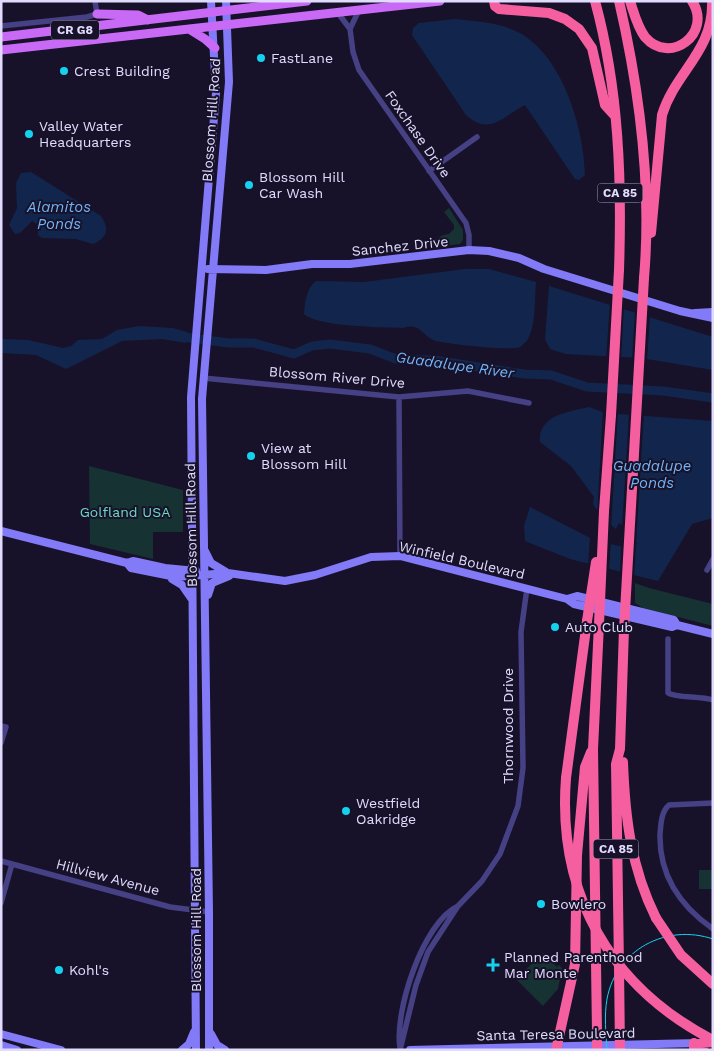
<svg xmlns="http://www.w3.org/2000/svg" width="714" height="1051" viewBox="0 0 714 1051" font-family="'Work Sans',sans-serif">
<style>
.green{fill:#163232}
.water{fill:#12264d}
.pier{fill:#171229}
.lines{fill:none;stroke-linecap:round;stroke-linejoin:round}
.river{stroke:#12264d;stroke-width:9}
.street{stroke:#464085;stroke-width:5.5}
.secondary{stroke:#827af7;stroke-width:8}
.primary{stroke:#c86af6;stroke-width:9}
.highway{stroke:#f55fa0;stroke-width:10}
.tram{stroke:#15d1f0;stroke-width:1}
.highway-bridge{stroke:#f55fa0;stroke-width:10}
.poi-dot{fill:#15d1f0;stroke:#171229;stroke-width:2}
.labels{text-anchor:middle;dominant-baseline:central;stroke-width:4;stroke-linejoin:round;paint-order:stroke}
.shield{fill:#171229;stroke:#a49fbd;stroke-width:1}
.shield-label{font-size:12px;font-weight:bold;fill:#e1dcfd}
.poi-label{font-size:14px;fill:#e1dcfd;stroke:#171229;text-anchor:start}
.street-label{font-size:14px;fill:#e1dcfd;stroke:#171229}
.park-label{font-size:14px;fill:#6cdac3;stroke:#171229}
.water-label{font-size:15px;font-style:italic;fill:#71b3f6;stroke:#171229}
</style>
<rect width="100%" height="100%" fill="#171229"/>
<path class="green" d="M449 208 463 230V240L460 244 437 247 435 240 443 235 449 234 454 229V225L444 212Z
M89 466 183 490V532H153V559L90 544Z
M635 583 649 588 713 604V626L643 608 635 603Z
M699 870H713V889H699Z
M543 953 557 967 559 965 562 968 558 989 543 1006 516 979Z"/>
<path class="water" d="M455 19C474 21 493 22 511 29 561 48 584 127 585 175L579 180 575 179 525 105C502 117 489 136 466 115L412 35 413 28 419 23Z
M31 172 101 216C110 229 107 238 93 244L76 239 42 238 38 235V225L32 221 20 233 15 234 9 225 17 208 16 183 21 173Z
M465 269H489L536 282C534 300 537 326 526 342 525 342 521 347 520 347 508 351 449 344 436 341 422 337 421 322 403 328 381 327 318 327 304 314 305 302 306 289 316 281L364 282Z
M549 286 713 337V370L641 358 566 354 550 349 545 339Z
M139 326 173 328 187 332 186 343 162 339 122 341 66 369 36 355 1 353V339L28 340 63 348 71 346 78 340 102 339 117 330Z
M589 407 605 413 713 421V518L692 524 658 581 570 559 525 541 524 526 530 507 594 540 628 548 637 544C635 535 627 528 619 523L616 529 603 519 593 504 594 497 571 466 540 442C538 415 568 412 589 407Z"/>
<path class="pier" d="M610 302 624 307 621 360 606 359Z
M635 310 650 315 647 362 632 360Z
M603 410 618 412 611 529 597 515Z
M629 412 644 413 634 578 620 574 621 544 628 545 633 539 622 528Z
M590 536 611 541 609 571 588 566Z"/>
<g class="lines">
<path class="river" d="M177 336 228 343H254L294 354 312 346 330 344 370 349 396 359 434 360 524 374 551 375 587 387 663 391 713 398"/>
<path class="street" d="M338 13 350 29 353 52 359 70 466 223 469 235V250
M1 26 87 17 97 14 95 1
M350 29 359 10
M429 171 477 137
M203 378 399 397 468 391 529 403
M399 397 400 556
M707 570 713 559
M668 639V693C676 698 701 696 713 700
M1 726 6 727 1 743
M713 803 669 805C661 812 661 824 660 834 659 875 680 906 713 929
M1 861 170 907 209 912
M1 903 12 864
M400 1048C394 1012 423 922 458 906
M400 1050 416 985 428 952 458 906 482 881 500 854 518 806 523 768 521 632 527 588"/>
<path class="secondary" d="M208 269 266 270 312 264H350L469 250 489 251 519 258 544 269 680 311 713 318
M695 313 713 312
M1 531 127 563 133 561 165 568 196 571
M205 551 211 563 226 572
M127 563 131 568 176 577 228 573 285 581 315 575 371 557 400 556 567 599 574 604 672 627 677 625
M172 579 182 585 191 598
M208 595 212 583 229 576
M567 599 577 596 674 620 677 625 713 634
M1 1034 61 1050
M211 1034 217 1045 225 1050
M1 1045 17 1050
M182 1050 189 1044 194 1032
M196 1050 191 397 216 93 211 1
M209 1050V912L202 399 229 82 226 1
M410 1050 698 1043"/>
<path class="primary" d="M97 14 138 15 148 20
M189 29 205 39 215 48
M1 37 307 1
M1 50 440 1"/>
<path class="highway" d="M494 1 495 6 499 9 549 13 565 19 579 29 592 48 605 105 615 116
M595 1C619 89 622 180 619 270
M619 1C640 92 652 185 644 278
M630 1C634 13 637 26 645 37 670 66 713 33 692 1
M651 233 662 115C675 72 714 51 712 1
M604 511 611 415
M623 762C625 817 631 868 656 918
M566 778 587 621
M619 967 616 764 620 749 624 629
M597 1033 593 749 599 624
M694 1043V1050
M556 1050 575 964 577 855 585 767 591 752
M703 1050 702 1043 713 1042"/>
<path class="tram" d="M607 1050C606 1033 604 1016 607 999 616 950 666 923 713 939"/>
<path class="highway-bridge" d="M611 415 619 270
M587 621 596 562
M599 624 604 511
M624 629 644 278
M566 778C557 894 610 987 713 1040
M656 918 681 955 713 984
M619 967 620 1050
M597 1033V1050"/>
</g>
<g class="poi-dot">
<circle cx="261" cy="58" r="5"/>
<circle cx="64" cy="71" r="5"/>
<circle cx="29" cy="134" r="5"/>
<circle cx="249" cy="185" r="5"/>
<circle cx="251" cy="456" r="5"/>
<circle cx="555" cy="627" r="5"/>
<circle cx="346" cy="811" r="5"/>
<circle cx="541" cy="904" r="5"/>
<path d="M490.5 957.5h5v5h5v5h-5v5h-5v-5h-5v-5h5z"/>
<circle cx="59" cy="970" r="5"/>
</g>
<g class="labels">
<g class="shield">
<rect x="51" y="20.5" width="48" height="19" rx="4"/>
<rect x="597.5" y="183.5" width="45" height="19" rx="4"/>
<rect x="593.5" y="839.5" width="45" height="19" rx="4"/>
</g>
<g class="shield-label">
<text x="75" y="30">CR G8</text>
<text x="620" y="193">CA 85</text>
<text x="616" y="849">CA 85</text>
</g>
<g class="poi-label">
<text x="271" y="58">FastLane</text>
<text x="74" y="71">Crest Building</text>
<text x="39" y="126">Valley Water<tspan x="39" dy="16">Headquarters</tspan></text>
<text x="259" y="177">Blossom Hill<tspan x="259" dy="16">Car Wash</tspan></text>
<text x="261" y="448">View at<tspan x="261" dy="16">Blossom Hill</tspan></text>
<text x="565" y="627">Auto Club</text>
<text x="356" y="803">Westfield<tspan x="356" dy="16">Oakridge</tspan></text>
<text x="551" y="904">Bowlero</text>
<text x="504" y="957">Planned Parenthood<tspan x="504" dy="16">Mar Monte</tspan></text>
<text x="69" y="970">Kohl's</text>
</g>
<g class="street-label">
<text transform="translate(211 120) rotate(-86)">Blossom Hill Road</text>
<text transform="translate(418 134) rotate(55)">Foxchase Drive</text>
<text transform="translate(400 246) rotate(-6)">Sanchez Drive</text>
<text transform="translate(337 377) rotate(5)">Blossom River Drive</text>
<text transform="translate(191 525) rotate(-91)">Blossom Hill Road</text>
<text transform="translate(462 560) rotate(13)">Winfield Boulevard</text>
<text transform="translate(508 726) rotate(-90)">Thornwood Drive</text>
<text transform="translate(108 877) rotate(15)">Hillview Avenue</text>
<text transform="translate(196 930) rotate(-90)">Blossom Hill Road</text>
<text transform="translate(556 1034) rotate(-1)">Santa Teresa Boulevard</text>
</g>
<g class="park-label">
<text x="125" y="512">Golfland USA</text>
</g>
<g class="water-label">
<text x="59" y="207">Alamitos<tspan x="59" dy="17">Ponds</tspan></text>
<text transform="translate(455 365) rotate(8)">Guadalupe River</text>
<text x="652" y="466">Guadalupe<tspan x="652" dy="17">Ponds</tspan></text>
</g>
</g>
<rect width="714" height="1051" fill="none" stroke="#e1dcfd" stroke-width="5"/>
</svg>
